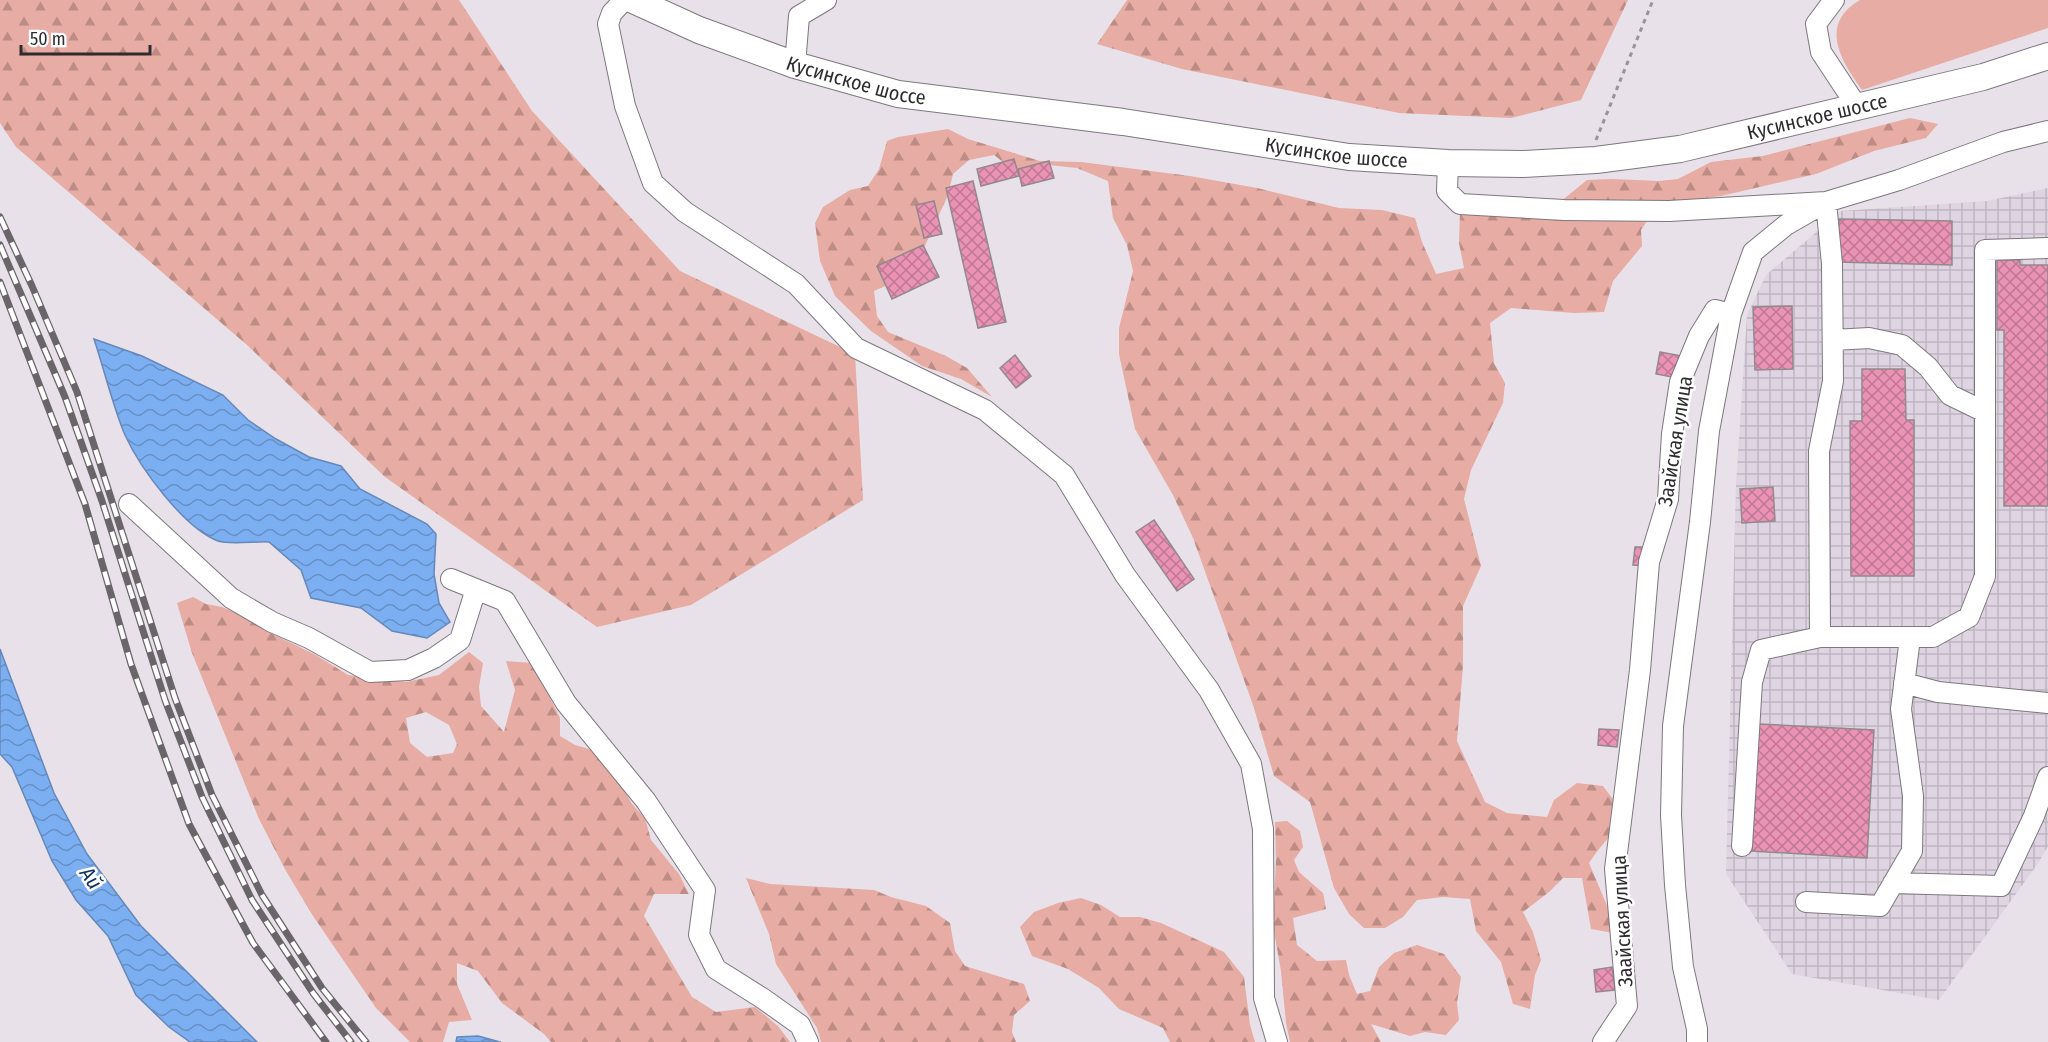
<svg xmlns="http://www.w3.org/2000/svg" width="2048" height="1042" viewBox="0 0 2048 1042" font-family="'Fira Sans Condensed',sans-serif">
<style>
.industrial{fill:url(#industrial-grid)}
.green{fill:#e7aca3}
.forest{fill:url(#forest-firs);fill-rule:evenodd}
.water{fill:url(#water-waves);stroke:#6588b8;stroke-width:1.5}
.building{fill:url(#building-cross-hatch);stroke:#93898c;stroke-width:1.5}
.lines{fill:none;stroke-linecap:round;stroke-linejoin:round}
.minor-casing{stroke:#7e777f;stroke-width:22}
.major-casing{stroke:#7e777f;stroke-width:28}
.path{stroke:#9a949a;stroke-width:3;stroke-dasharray:4.5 4.5;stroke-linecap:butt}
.minor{stroke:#fff;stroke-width:20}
.major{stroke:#fff;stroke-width:26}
.rail-casing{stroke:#696569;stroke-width:7}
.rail{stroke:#fff;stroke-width:4.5;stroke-dasharray:14;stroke-linecap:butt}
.labels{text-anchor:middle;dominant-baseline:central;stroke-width:5;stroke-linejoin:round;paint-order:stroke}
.street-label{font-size:20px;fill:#2f2c2f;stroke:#fff}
.water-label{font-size:21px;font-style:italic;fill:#0e315b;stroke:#fff}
</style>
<defs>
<pattern id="industrial-grid" width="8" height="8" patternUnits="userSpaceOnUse" patternTransform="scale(1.5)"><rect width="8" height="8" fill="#dfd4e1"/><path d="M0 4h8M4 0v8" fill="none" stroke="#c0b6c1"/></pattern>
<pattern id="forest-firs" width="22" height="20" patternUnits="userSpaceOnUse" patternTransform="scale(1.5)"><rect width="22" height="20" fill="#e7aca3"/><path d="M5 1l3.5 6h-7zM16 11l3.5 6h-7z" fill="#bc8c85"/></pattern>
<pattern id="water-waves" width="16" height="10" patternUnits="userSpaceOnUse" patternTransform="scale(1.5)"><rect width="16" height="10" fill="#7caff2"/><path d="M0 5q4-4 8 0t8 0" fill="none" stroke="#668fc4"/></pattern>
<pattern id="building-cross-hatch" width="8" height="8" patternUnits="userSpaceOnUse" patternTransform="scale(1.5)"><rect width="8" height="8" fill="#ea93b5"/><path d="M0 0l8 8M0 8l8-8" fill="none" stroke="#be7894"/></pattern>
</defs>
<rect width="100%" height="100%" fill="#e8e1e9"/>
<path class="industrial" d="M2048 188V846L2039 862 1939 1000 1792 974 1726 874 1736 484 1747 315 1766 275 1841 211 1987 201Z"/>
<path class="green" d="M1860 0H2048V28L1862 90C1841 61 1818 24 1860 0Z"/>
<path class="forest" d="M0 0H459L532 111 680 271 855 354 863 500 691 605 597 627 385 477 247 345 16 147 0 123Z
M1127 0H1628L1581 100 1511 118 1399 113 1182 69 1097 44Z
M1910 118 1938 124 1926 138 1874 151 1816 174 1721 196 1658 205 1641 230 1642 246 1613 281 1604 312 1574 313 1511 308 1490 323 1494 363 1505 383 1503 403 1471 470 1464 499 1481 566 1463 606V665L1457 741 1485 802 1507 813 1547 817 1554 800 1577 783 1603 786 1625 815C1614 833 1600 846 1589 863L1619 934 1591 929 1582 878H1563L1549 892 1523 912 1533 932 1541 960 1535 975 1530 1009 1513 1004 1501 962 1476 931 1470 899 1443 897 1417 900 1403 917 1385 928H1364L1349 914 1334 888 1310 802 1274 776 1253 705 1193 538 1173 495 1135 429 1119 354V328L1133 271 1127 245 1113 218 1108 181 1077 168 1049 165 1012 169 994 155 969 160 953 174 948 195 924 248 894 282 874 291 877 316 888 332 946 356 967 368 992 397 961 379 922 366 871 331 835 296 820 261 815 223 823 207 850 190 868 186 879 169 887 141 898 137 948 129 968 139 1040 161 1081 162 1190 176 1257 188 1339 208 1382 210 1415 218 1422 242 1436 274 1464 268 1459 243 1460 213 1560 202 1587 180 1612 179 1659 181 1678 179 1711 162 1763 156Z
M193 597 206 604 222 607 244 616 264 630 314 654 348 675 406 682 439 675 469 652 483 663 479 687 481 706 504 732 515 690 506 661 533 663 560 718V736L575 745 603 753 632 804 645 818 651 840 679 874 689 894H654L644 916 692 997 716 1012 755 1007 778 1026 790 1042H551L544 1034 502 1003 478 971 457 963V984L472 1020 449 1022 443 1042H410L376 1008 313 916 286 871 259 819 192 653 177 603ZM426 712 449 725 457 744 453 753 427 757 410 743 406 718Z
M1287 821 1300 831 1303 847 1294 860 1299 872 1323 893 1326 909 1293 918 1297 945 1317 961 1346 960 1349 975 1357 994 1370 991 1379 967 1394 953 1417 945 1444 954 1461 977 1457 1003 1459 1020 1446 1035 1425 1032 1410 1036 1371 1024 1381 1042H1290L1286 1023 1281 971 1273 926 1276 860 1275 822Z
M746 878 770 884 874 890 891 897 926 906 950 923 955 951 965 966 1024 984 1030 1001 1014 1015 1012 1032 1016 1042H821L817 1028 776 964 769 934Z
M1081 898 1101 905 1120 917H1140L1161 923 1224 952 1244 977 1250 1025 1255 1042H1170L1163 1028 1119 1009 1099 988 1068 969 1032 956 1020 927 1034 912 1058 903Z"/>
<path class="water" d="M94 339 142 356 223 395 248 420 276 439 309 457 341 466 360 489 427 524 436 534 434 574 439 603 450 622 427 638 392 631 361 608 311 598 301 570 269 542C256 541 230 545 218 541 184 528 140 468 125 435 113 407 104 369 94 339Z
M0 649 54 793 87 854 141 926 257 1042H190L169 1027 136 995 108 936 76 900 52 861 12 767 0 754Z
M478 1036 500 1042H501H456L457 1037Z"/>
<path class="building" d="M1014 159 1019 176 981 186 977 169Z
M1049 161 1054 178 1022 186 1018 169Z
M973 181 1006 322 978 328 946 188Z
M934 201 942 234 924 238 916 205Z
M1839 219 1952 221V265L1838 262Z
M923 245 939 277 892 299 877 266Z
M1997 260H2020V265H2048V506H2004V330H1997Z
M1792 306 1793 369 1755 370 1753 307Z
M1660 352 1682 356 1677 378 1656 374Z
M1015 355 1031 376 1016 388 1000 368Z
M1862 369H1905L1906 420H1914V576H1851L1850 421H1862Z
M1773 487 1775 521 1742 523 1740 489Z
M1154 520 1194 579 1177 591 1136 532Z
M1635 547H1648L1647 566 1633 565Z
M1759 724 1874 730 1867 858 1752 851Z
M1599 729 1619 730 1617 747 1598 745Z
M1612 967 1615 990 1596 992 1594 970Z"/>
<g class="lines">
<g class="minor-casing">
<path id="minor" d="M624 0 612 13 608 24 625 106 653 183 685 212 796 284 856 348 985 410 1064 475 1125 575 1209 690 1251 764 1263 829 1264 998 1277 1042
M1834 0 1816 24 1821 52 1858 108
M795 65 799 16 826 0
M1448 163 1447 191 1460 204 1564 210 1669 211 1826 202 1832 264 1833 381 1819 451 1820 637 1761 650 1752 682 1742 846
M1833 340 1869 338 1902 345 1928 367 1950 395 1985 412
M129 504 231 598 272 622 309 638 370 672 408 670 434 658 460 640 476 589
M451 579 505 601 566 703 646 801 705 890 699 935 716 969 762 998 800 1025 808 1042
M1820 637H1933L1969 617 1985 576V250L2048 248
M1904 683 1938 692 2048 703
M1893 883 2001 886 2034 816 2048 777
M1806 902 1880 906 1912 851 1913 796 1901 709 1910 638
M1603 1042 1627 1006 1615 869 1640 670 1649 562 1668 499 1672 434 1680 382 1699 336 1715 310 1731 314 1753 252 1786 225 1826 202 1899 180 2003 142 2048 131
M1697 1042V1029L1683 967 1675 885 1671 815 1673 726 1700 522 1709 431 1731 314"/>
</g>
<g class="major-casing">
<g id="major">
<path id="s1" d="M633 0 699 30 795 65 898 94 1123 122 1349 157 1448 163 1523 164 1596 160 1680 149 1983 77 2048 56"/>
</g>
</g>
<path class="path" d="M1596 140 1653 0"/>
<use href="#minor" class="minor"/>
<use href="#major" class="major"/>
<g class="rail-casing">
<path id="rail" d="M0 217 32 286 77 392 175 698 212 795 262 895 322 988 366 1042
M0 245 65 397 102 501 165 700 202 797 252 900 313 993 351 1042
M0 282 85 504 131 664 189 824 253 943 326 1042"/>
</g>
<use href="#rail" class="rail"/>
</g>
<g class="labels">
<g class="street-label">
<text stroke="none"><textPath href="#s1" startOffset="238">Кусинское шоссе</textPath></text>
<text stroke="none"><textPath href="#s1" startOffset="1210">Кусинское шоссе</textPath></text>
<text stroke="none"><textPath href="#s1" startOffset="724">Кусинское шоссе</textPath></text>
<text transform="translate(1675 441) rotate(-81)">Заайская улица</text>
<text transform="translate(1622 921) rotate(-93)">Заайская улица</text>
</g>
<g class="water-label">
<text transform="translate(91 878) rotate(54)">Ай</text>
</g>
</g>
<path d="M21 45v9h129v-9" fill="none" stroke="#2f2c2f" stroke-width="3"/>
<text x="30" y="45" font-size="18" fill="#2f2c2f" stroke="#ffffff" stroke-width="4.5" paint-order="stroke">50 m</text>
</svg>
